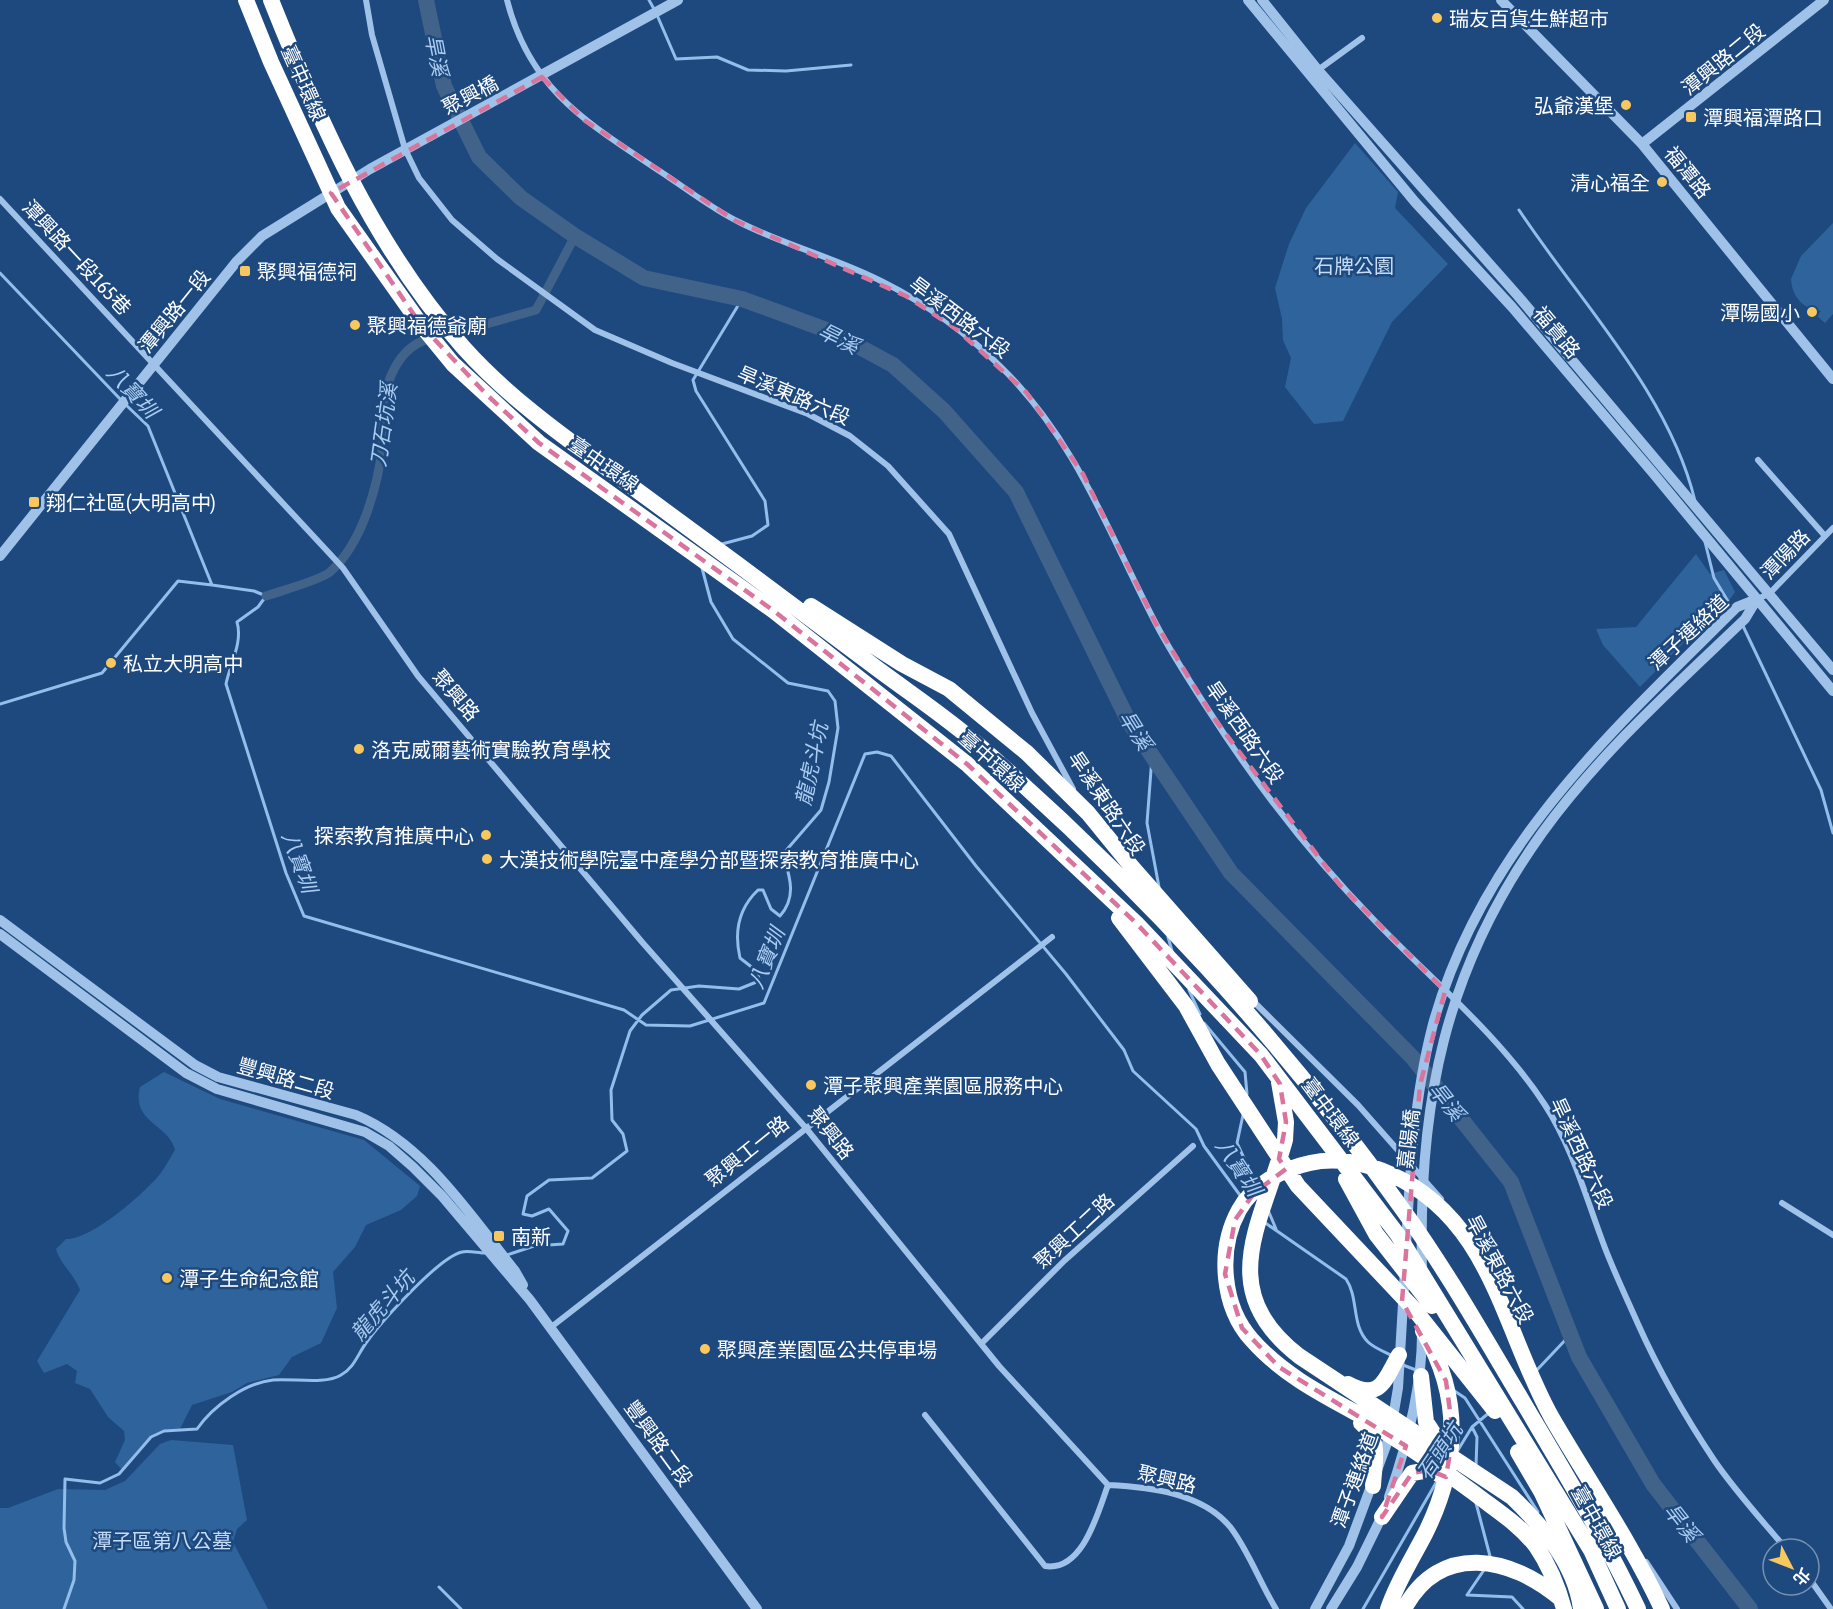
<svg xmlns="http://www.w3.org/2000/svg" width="1833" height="1609" viewBox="0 0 1833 1609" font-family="'Asap Condensed','Noto Sans TC',sans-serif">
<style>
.green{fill:#2f639c}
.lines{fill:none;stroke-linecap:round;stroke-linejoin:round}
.stream{stroke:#93bdea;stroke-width:3}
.canal{stroke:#416289;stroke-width:9}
.river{stroke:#416289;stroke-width:16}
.minor{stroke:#a0c2e8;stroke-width:6}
.tertiary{stroke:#a0c2e8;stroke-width:10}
.motorway{stroke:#fff;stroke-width:16}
.marked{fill:none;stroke:#da749d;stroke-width:4.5;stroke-dasharray:12 8;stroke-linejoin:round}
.poi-dot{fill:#f8c85e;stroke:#1d497e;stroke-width:2}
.labels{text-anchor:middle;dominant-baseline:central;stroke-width:5;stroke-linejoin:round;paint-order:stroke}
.poi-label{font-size:20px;fill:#fff;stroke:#1d497e;text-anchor:start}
.street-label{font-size:20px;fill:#fff;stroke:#1d497e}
.park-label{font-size:20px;fill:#c4dcf6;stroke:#1d497e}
.water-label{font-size:21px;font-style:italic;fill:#abccf0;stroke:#1d497e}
</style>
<rect width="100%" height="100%" fill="#1d497e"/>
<path class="green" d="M1355 143 1398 192 1395 208 1448 264 1392 322 1343 421 1314 424 1285 387 1291 358 1283 340 1282 319 1275 288 1289 244 1306 208Z
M1833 223V314L1825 323 1817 316 1821 311C1803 309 1792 297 1791 279L1801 256Z
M1696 554 1710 574 1724 570 1735 592 1726 605 1712 614 1640 687 1603 645 1596 629 1636 627Z
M164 1072 220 1099 364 1140 420 1186 417 1196 401 1210 366 1225 355 1247 333 1272 337 1308 321 1343 292 1357 279 1375 247 1383 232 1392 192 1405 180 1429C150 1427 140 1449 122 1470L115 1462 125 1440 124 1431 108 1417 90 1389 75 1383 77 1371 67 1364 44 1373 37 1361 80 1290C74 1274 60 1264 56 1249L66 1239C91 1240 144 1194 160 1174 166 1166 170 1158 175 1150 169 1124 131 1123 140 1087Z
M171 1440 233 1445 247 1520 237 1529 233 1542 268 1609H0V1508H8L58 1489 105 1490 125 1481 160 1444Z"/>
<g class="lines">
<path class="stream" d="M649 0 654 9
M657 15 676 59 717 57 748 70 786 71 851 65
M1519 210C1579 301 1669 393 1695 501
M0 273 121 400
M126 405 148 426 212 585 254 591 266 596 258 607 237 622C243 642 230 664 226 684L286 873 304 916 624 1010 646 1025 690 1026 764 1003 865 754 877 752 891 756 976 866 1066 974 1124 1050 1133 1071 1196 1129 1204 1146 1242 1198
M1705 542 1714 578 1732 608
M722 544 752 536 768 525 765 501 696 391 693 380 742 299
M1743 626 1821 790 1833 833
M0 704 102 673 178 581 212 585
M1152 757 1147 823 1159 887
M1168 937 1172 951
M1189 990 1200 1014
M1204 1023 1245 1072 1247 1094
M1243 1115 1237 1143 1255 1182
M1268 1210 1276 1229
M1264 1222 1346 1279C1359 1298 1351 1325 1368 1342 1374 1348 1385 1352 1393 1356
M507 1255 534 1246 563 1244 568 1231 549 1209 532 1216 523 1214 527 1196 549 1180 592 1178 627 1151 623 1134 612 1120 611 1090 630 1031 642 1015 671 990 699 986 739 989 759 981 758 972 740 958C734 932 739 908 758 890H763L771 909 780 916C797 897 790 877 783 854L821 810 829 782 838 728 835 701 828 691 788 683 733 639 711 602 702 568
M1403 1365 1416 1370
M1535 1372 1571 1334
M1453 1390 1465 1398 1538 1512
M1472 1427 1477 1437 1476 1466
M1458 1450 1472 1427 1490 1412
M1476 1503 1491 1560
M1484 1570 1467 1595 1512 1597 1523 1609
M439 1587 461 1609
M64 1609 74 1580 75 1561 66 1542 64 1528 65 1479 100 1483 119 1474 151 1437 164 1431 197 1429C213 1406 245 1383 273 1380 292 1378 325 1385 341 1375 354 1368 358 1354 366 1343 381 1322 439 1257 462 1252 468 1250 478 1253 485 1253
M1363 1609 1437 1481"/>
<path class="canal" d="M451 334 536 310 575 236
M266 596C280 591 321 580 330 572 363 543 378 485 383 443 384 435 379 428 380 421 384 387 395 346 432 338"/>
<path class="river" d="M426 0 444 86 479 157 521 198 575 236 644 278 742 299 832 332 893 365 944 411 1016 492 1128 720 1231 873 1413 1058 1511 1182 1579 1357 1653 1484 1750 1609"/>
<path class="minor" d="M366 0 372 35 405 149 419 178 452 220 497 259 595 330 672 363 808 414 850 436 888 466 949 534 1032 713 1073 789
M507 0C530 91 588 123 661 172 687 189 712 209 739 222 786 246 837 258 883 282 925 303 968 334 1001 367 1076 440 1108 532 1155 622 1171 653 1190 682 1209 711 1257 786 1314 859 1376 922 1433 981 1500 1036 1545 1105 1573 1148 1587 1201 1605 1248 1615 1274 1627 1299 1638 1324 1659 1371 1686 1418 1714 1460 1735 1491 1762 1520 1786 1549
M1318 70 1362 38
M0 199 343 568 418 676 642 942 805 1127 999 1366 1108 1485C1150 1487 1203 1493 1231 1528 1249 1552 1260 1583 1276 1609
M1758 460 1825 536
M1757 599 1769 594 1833 528
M1252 1000 1358 1105 1441 1199
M1782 1203 1833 1235
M550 1328 1052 937
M981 1344 1064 1261 1193 1146
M925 1415 1045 1566C1083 1572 1098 1512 1108 1485
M1646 1562 1677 1609
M1809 1578 1831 1609"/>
<path class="tertiary" d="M1248 0 1415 202 1512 307 1653 473 1833 691
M1262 0 1318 70 1518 296 1833 670
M1501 0 1642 144 1833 379
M1642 144 1824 0
M0 556 237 261 262 236 370 169 678 0
M0 920 195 1065 218 1077 356 1115C425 1144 470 1215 515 1271L523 1285
M0 934 186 1073 217 1089 365 1132 389 1146 413 1167 442 1196 530 1300 757 1609
M1406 1245C1410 1171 1414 1097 1433 1024 1482 848 1612 731 1737 607L1757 599
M1422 1270C1418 1105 1444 970 1542 833 1599 754 1675 686 1745 619L1757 599
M1389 1497C1407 1445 1422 1389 1422 1334
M1315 1609 1349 1546 1390 1435 1398 1388 1405 1270
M1331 1609 1357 1567 1384 1512"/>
<path class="motorway" d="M246 0 271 62 338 208 421 325 453 364 539 443 774 611 967 764 1136 923 1261 1055 1398 1235 1591 1550 1618 1609
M271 0C320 123 374 246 463 347 513 403 577 446 638 491 716 548 794 606 871 664 908 692 948 718 983 749 1137 883 1285 1043 1403 1210 1447 1271 1484 1337 1523 1402 1563 1470 1604 1537 1638 1609
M811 606 902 664 949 689 1027 753 1088 813 1132 867 1250 1001
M1119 918 1186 1006 1218 1064 1298 1186 1414 1309 1495 1411
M1279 1082 1286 1122 1285 1140C1262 1224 1213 1289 1299 1356L1512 1497C1543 1527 1575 1564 1581 1609
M1346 1179 1376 1234 1432 1306
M1421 1376 1426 1422 1443 1448
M1348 1384C1381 1402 1385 1379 1399 1355
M1361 1423C1382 1441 1374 1461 1373 1486
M1518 1452 1542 1493 1596 1609
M1382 1517 1412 1473 1429 1470 1443 1476
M1388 1609C1397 1582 1412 1559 1425 1534 1459 1466 1463 1398 1423 1331
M1404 1609C1440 1541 1512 1557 1561 1599
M1564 1609C1558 1587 1549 1565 1536 1546 1519 1524 1496 1510 1474 1493 1447 1473 1420 1454 1391 1436 1381 1429 1371 1420 1360 1415 1321 1394 1282 1374 1252 1340 1222 1307 1217 1250 1239 1210 1253 1185 1282 1169 1310 1163 1336 1157 1366 1163 1390 1174 1492 1219 1503 1331 1552 1418 1589 1482 1631 1542 1662 1609"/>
</g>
<path class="marked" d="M542 77 584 120 734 220 906 296 955 328 1026 392 1083 474 1156 624 1213 717 1339 884 1445 991 1420 1085 1402 1301 1446 1381 1453 1434 1446 1477 1429 1470 1412 1473 1382 1517 1406 1446 1279 1367 1242 1328 1225 1274 1235 1220 1254 1193 1286 1169 1279 1159 1286 1122 1280 1084 1261 1055 1136 923 967 764 774 611 539 443 487 395 421 325 331 193Z"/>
<g class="poi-dot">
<circle cx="1437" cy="18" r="6"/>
<circle cx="1626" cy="105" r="6"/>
<rect x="1685" y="111" width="12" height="12" rx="3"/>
<circle cx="1662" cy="182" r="6"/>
<rect x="239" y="265" width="12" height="12" rx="3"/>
<circle cx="1812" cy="312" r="6"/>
<circle cx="355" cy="325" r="6"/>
<rect x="28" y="496" width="12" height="12" rx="3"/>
<circle cx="111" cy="663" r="6"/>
<circle cx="359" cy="749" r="6"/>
<circle cx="486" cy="835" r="6"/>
<circle cx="487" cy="859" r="6"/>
<circle cx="811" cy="1085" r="6"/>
<rect x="493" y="1230" width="12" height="12" rx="3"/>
<circle cx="167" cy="1278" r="6"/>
<circle cx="705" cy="1349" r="6"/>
</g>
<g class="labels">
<g class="poi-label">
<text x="1449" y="18">瑞友百貨生鮮超市</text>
<text x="1614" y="105" text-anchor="end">弘爺漢堡</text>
<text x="1703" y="117">潭興福潭路口</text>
<text x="1650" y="182" text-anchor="end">清心福全</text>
<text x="257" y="271">聚興福德祠</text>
<text x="1800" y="312" text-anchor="end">潭陽國小</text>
<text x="367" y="325">聚興福德爺廟</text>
<text x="46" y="502">翔仁社區(大明高中)</text>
<text x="123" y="663">私立大明高中</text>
<text x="371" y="749">洛克威爾藝術實驗教育學校</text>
<text x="474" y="835" text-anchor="end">探索教育推廣中心</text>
<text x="499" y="859">大漢技術學院臺中產學分部暨探索教育推廣中心</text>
<text x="823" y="1085">潭子聚興產業園區服務中心</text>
<text x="511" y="1236">南新</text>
<text x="179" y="1278">潭子生命紀念館</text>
<text x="717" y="1349">聚興產業園區公共停車場</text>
</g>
<g class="street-label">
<text transform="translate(1723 59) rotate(-39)">潭興路二段</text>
<text transform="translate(304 83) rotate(66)">臺中環線</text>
<text transform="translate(470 95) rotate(-28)">聚興橋</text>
<text transform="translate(1688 172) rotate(51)">福潭路</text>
<text transform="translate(77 257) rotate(47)">潭興路一段165巷</text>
<text transform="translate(174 311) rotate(-51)">潭興路一段</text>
<text transform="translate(960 317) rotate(37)">旱溪西路六段</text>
<text transform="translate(1557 332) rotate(50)">福貴路</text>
<text transform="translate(794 395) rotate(23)">旱溪東路六段</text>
<text transform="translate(604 464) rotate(35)">臺中環線</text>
<text transform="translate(1785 554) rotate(-46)">潭陽路</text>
<text transform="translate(1688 632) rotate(-43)">潭子連絡道</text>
<text transform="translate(456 695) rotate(49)">聚興路</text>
<text transform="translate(1245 732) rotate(55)">旱溪西路六段</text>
<text transform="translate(992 761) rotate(42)">臺中環線</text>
<text transform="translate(1107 803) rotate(56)">旱溪東路六段</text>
<text transform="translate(286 1078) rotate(16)">豐興路二段</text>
<text transform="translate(1331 1112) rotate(53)">臺中環線</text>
<text transform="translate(831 1133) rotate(51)">聚興路</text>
<text transform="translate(1408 1139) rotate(-83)">嘉陽橋</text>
<text transform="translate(747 1151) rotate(-39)">聚興工一路</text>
<text transform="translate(1582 1153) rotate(65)">旱溪西路六段</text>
<text transform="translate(1074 1231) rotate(-43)">聚興工二路</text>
<text transform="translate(1500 1269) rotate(62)">旱溪東路六段</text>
<text transform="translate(659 1443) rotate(54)">豐興路二段</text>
<text transform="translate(1167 1479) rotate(13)">聚興路</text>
<text transform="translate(1354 1480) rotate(-70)">潭子連絡道</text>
<text transform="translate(1597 1522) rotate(61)">臺中環線</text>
</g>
<g class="park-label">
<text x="1354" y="265">石牌公園</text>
<text x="162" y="1540">潭子區第八公墓</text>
</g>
<g class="water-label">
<text transform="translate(437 55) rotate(79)">旱溪</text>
<text transform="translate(839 338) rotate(26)">旱溪</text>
<text transform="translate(133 391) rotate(47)">八寶圳</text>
<text transform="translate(383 425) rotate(-82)">刀石坑溪</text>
<text transform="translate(1136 730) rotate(58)">旱溪</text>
<text transform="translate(811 764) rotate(-78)">龍虎斗坑</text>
<text transform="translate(300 862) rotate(70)">八寶圳</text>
<text transform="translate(766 958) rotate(-68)">八寶圳</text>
<text transform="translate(1447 1101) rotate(52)">旱溪</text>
<text transform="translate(1239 1167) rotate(56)">八寶圳</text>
<text transform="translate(382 1305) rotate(-49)">龍虎斗坑</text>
<text transform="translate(1439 1451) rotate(-56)">石頭坑</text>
<text transform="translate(1682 1522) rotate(52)">旱溪</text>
</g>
</g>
<g transform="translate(1791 1567) rotate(132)"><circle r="28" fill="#1d497e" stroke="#7792b2" stroke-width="1.5"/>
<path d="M0-4.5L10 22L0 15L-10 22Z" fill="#f8c85e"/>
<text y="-9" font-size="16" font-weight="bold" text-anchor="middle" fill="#ffffff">北</text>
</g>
</svg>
